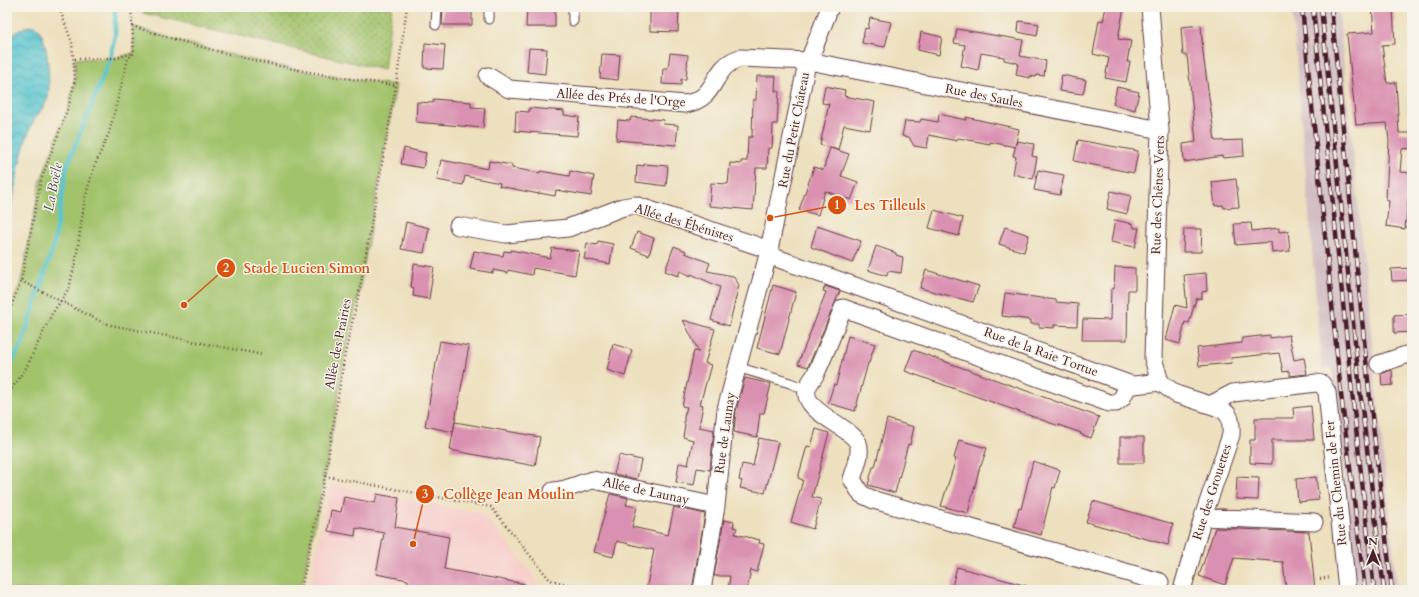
<svg xmlns="http://www.w3.org/2000/svg" width="1419" height="597" viewBox="0 0 1419 597" font-family="Cardo,serif">
<style>
.built{fill:#f7d0cd}
.railway{fill:#d2bec3}
.grass{fill:url(#grass-dots);stroke:#76714c}
.garden{fill:#a2c36c;stroke:#76714c}
.water{fill:url(#water-waves);stroke:#51727e}
.lines{fill:none;stroke-linecap:round;stroke-linejoin:round}
.stream{stroke:#58c5d0;stroke-width:4.5}
.building{fill:#da91b1}
.lane-casing{stroke:#623c41;stroke-width:11}
.street-casing{stroke:#623c41;stroke-width:19}
.path{stroke:#623c41;stroke-width:2.5;stroke-dasharray:1 3;stroke-linecap:butt}
.lane{stroke:#fff;stroke-width:9}
.street{stroke:#fff;stroke-width:17}
.rail-casing{stroke:#4a1f2b;stroke-width:4.5}
.rail{stroke:#f7f3e8;stroke-width:3;stroke-dasharray:9;stroke-linecap:butt}
.labels{text-anchor:middle;dominant-baseline:central;stroke-width:3;stroke-linejoin:round;paint-order:stroke}
.street-label{font-size:13px;fill:#4a1f2b;stroke:#f7f3e8}
.water-label{font-size:14px;font-style:italic;fill:#4e515d;stroke:#f7f3e8}
.leader{fill:none;stroke:#d8530f;stroke-width:1.5}
.callout-dot{fill:#d8530f;stroke:#f7f3e8;stroke-width:1.5}
.mark-label{font-size:12px;text-anchor:middle;font-weight:bold;fill:#fff}
.callout-label{font-size:14px;text-anchor:middle;font-weight:bold;fill:#d8530f;stroke:#f7f3e8;stroke-width:3;stroke-linejoin:round;paint-order:stroke}
</style>
<defs>
<pattern id="grass-dots" width="8" height="8" patternUnits="userSpaceOnUse"><rect width="8" height="8" fill="#a2c36c"/><path d="M2 2h.1M6 6h.1" fill="none" stroke="#869e59" stroke-width="1.8" stroke-linecap="round"/></pattern>
<pattern id="water-waves" width="16" height="10" patternUnits="userSpaceOnUse"><rect width="16" height="10" fill="#58c5d0"/><path d="M0 5q4-4 8 0t8 0" fill="none" stroke="#4b9fa9"/></pattern>
</defs>
<rect width="100%" height="100%" fill="#f7f3e8"/>
<filter id="ink" filterUnits="userSpaceOnUse"><feTurbulence type="fractalNoise" baseFrequency=".025" numOctaves="2"/><feDisplacementMap in="SourceGraphic" scale="8" xChannelSelector="R" yChannelSelector="G"/><feConvolveMatrix kernelMatrix="1 2 1 2 8 2 1 2 1" color-interpolation-filters="sRGB"/></filter>
<filter id="wash" filterUnits="userSpaceOnUse"><feTurbulence type="fractalNoise" baseFrequency=".012" numOctaves="4" result="noise"/><feDisplacementMap in="SourceGraphic" scale="16" xChannelSelector="R" yChannelSelector="G"/><feGaussianBlur stdDeviation="0.9" result="paint"/><feColorMatrix in="noise" values="0 0 0 0 0 0 0 0 0 0 0 0 0 0 0 0 0 1.4 0 .05"/><feComposite in="paint" operator="in"/></filter>
<g filter="url(#wash)">
<rect width="100%" height="100%" fill="#ede0be"/>
<path class="built" d="M330 484 484 514 533 575 541 590H309Z"/>
<path class="railway" d="M1292 7H1338L1397 590H1354L1332 368 1322 370Z"/>
<path class="grass" d="M143 7H392L384 70 143 13Z"/>
<path class="garden" d="M132 26C218 54 306 75 396 85L359 293 345 354 325 476 301 590H7V317L21 281 41 180 69 105 75 80V59L116 58 134 53Z"/>
<path class="water" d="M34 26C49 31 50 84 48 98 47 104 34 118 31 126 19 155 14 197 7 228V37L25 27Z"/>
<g class="lines">
<path class="stream" d="M7 371 22 344 54 244 67 166 110 59 115 35V7"/>
</g>
<g id="blocks">
<path class="building" d="M443 7H472V25H442Z
M527 7H555V27H526Z
M650 7H679L678 32 650 31Z
M1106 7H1124L1118 39 1131 41 1127 62H1130L1126 82 1105 78 1109 58 1093 54 1099 20 1103 21Z
M1372 7H1393L1395 44 1382 45 1387 83 1396 82 1399 133H1412V148L1402 149 1400 172 1412 173V193H1409L1405 229 1386 226 1389 201 1386 200 1389 141 1387 123 1356 125 1347 34 1374 32Z
M870 18 891 22 885 47 862 43 865 28 868 29Z
M1019 21 1039 24 1037 36 1018 32Z
M1201 25 1203 53 1215 141 1243 140 1244 156 1223 158 1222 156 1184 162 1183 144 1196 142 1187 55H1183L1181 27Z
M957 29 1023 40 1020 56 1046 61 1044 76 1037 75 1036 77 1030 76V78L1016 75 1018 63 1004 60V57L981 53 978 70 961 66 965 45 954 43Z
M921 32 942 37 939 55 918 50Z
M425 43 445 45 443 69 424 68Z
M529 48 547 49 545 74 527 72Z
M670 53 688 55 686 79H681V85L662 84 663 68H668Z
M602 54 620 55 618 80 600 78Z
M1062 75 1086 80 1083 94 1059 91Z
M757 76H776L775 91H779L777 124H773L772 148H768L767 168H756L753 210 709 206 711 183 728 184 730 163 741 164V161H747L748 137H752L753 100H756Z
M825 86 845 90 844 96 875 102 870 130 844 125 838 150 820 145 829 104 822 103Z
M1117 87 1139 92 1135 110 1113 104Z
M433 99 471 102V107L485 108 483 128 416 122 417 102 433 103Z
M529 108 564 111V115L579 117 577 136 515 131 516 111 529 112Z
M939 114 966 120V117L1019 129 1015 147 990 142V144L958 138 957 141 929 135 927 148 914 146 909 137 902 136 905 121 920 122 921 119 938 122Z
M631 117 664 120 663 124 678 125 676 145 616 140 618 120 630 121Z
M1078 140 1138 151 1134 173 1074 161Z
M1017 141 1034 144 1032 156 1037 157 1033 179 1013 174 1016 157 1013 156Z
M404 148 426 153 423 168 401 164Z
M830 148 849 154 841 176 858 182 851 200 825 191 818 215 799 210 814 167 823 170Z
M441 160 488 169 489 161 512 165V168L540 173V171L569 176 570 171 594 176 591 196 556 190 555 196 539 193V194L499 186 500 183 465 176 463 185 437 180Z
M644 164 668 166 666 186 636 182 637 165 644 166Z
M1038 170 1064 175 1060 195 1034 190Z
M1236 179 1239 207 1224 208 1223 205 1215 206 1212 182Z
M1111 191 1131 196 1127 214 1107 209Z
M934 210 963 218 959 236 929 228Z
M1115 220 1133 224 1134 228H1139L1135 247 1111 242Z
M406 222 429 228 424 253 401 249Z
M1251 223 1252 231 1279 228V232L1288 231 1290 251 1272 253 1271 242 1236 245 1234 224Z
M817 226 861 241 852 263 811 247Z
M1005 227 1029 235 1024 252 999 244Z
M1184 229H1202L1201 252H1183Z
M637 232 654 238 649 255 631 248Z
M598 241 613 244 610 264 584 259 587 243 597 245Z
M674 246 686 251 685 253 710 263 707 271 733 276 739 285 729 326 711 320 720 287 691 274V276L680 271 678 276 665 271Z
M876 246 896 253V255L903 257 901 273 888 271 887 276 868 270Z
M552 248 579 251 575 275 533 268 532 275 508 270V273L493 270V273L470 269 474 251 503 256 504 251 511 252V250L550 258Z
M414 264 434 267 429 299 413 296 414 288 411 287Z
M1115 267 1135 268V290H1128L1127 340H1082L1083 319 1110 320 1111 289H1114Z
M1412 268V280L1392 281 1391 269Z
M926 270 979 286 973 302 920 288Z
M1206 273 1207 291 1202 292V298L1196 299 1189 323 1185 322 1180 344 1166 340 1175 305 1187 308 1184 275Z
M773 285 796 292 780 354 757 348Z
M825 286 840 291 808 367 798 364 826 292 823 291Z
M1005 293 1056 300V302L1078 304 1077 326 1054 325V328L1039 327V324H1031V320L1002 316Z
M1412 314V332L1394 333V315Z
M683 320 715 329 705 363 711 365 700 404 703 405 699 427 714 430 710 470 697 468 694 485 676 482 679 463 688 465 693 440 683 437 685 424 684 423V417L687 407 682 406 694 351 699 352Z
M1270 335V338L1289 335 1294 360 1304 358 1307 374 1290 376 1289 371 1283 372 1279 353 1231 358 1232 363 1199 366 1197 348 1242 343V338Z
M848 336 875 344 869 363H868L855 411 828 403 834 384 836 385Z
M440 341 469 346 453 432 425 426Z
M613 344 632 350 625 376 607 370Z
M913 350 1099 417 1091 438 1080 434 1081 433 1059 425V426L905 371Z
M1392 370 1393 385 1382 386 1381 374Z
M745 378 771 384 764 413H760L757 437 734 432 736 411Z
M1311 406 1314 440H1272V464L1250 463V440H1255V418H1294L1293 408Z
M887 419 914 427 910 445 908 444 895 493 868 485 873 467H875Z
M455 422 540 437 535 466 450 450Z
M816 429 829 433 812 497 821 499 813 529 791 522 803 480 798 478 807 446 811 447Z
M1120 437H1144V463H1120Z
M759 438 778 442 765 493 740 488 742 481 739 480 742 464 753 466Z
M959 440 987 448 981 466H980L968 513 941 506 956 459 954 458Z
M619 455 641 460 637 479 614 474Z
M1033 461 1060 470 1055 488 1053 487 1041 535 1014 527 1019 508 1021 509Z
M1237 477 1259 478 1258 500 1236 499Z
M1316 477 1319 500 1298 502 1296 479Z
M377 494 399 498 395 527 449 537 444 569 525 584V590H407L408 580 376 574 384 533 356 528 355 536 328 531 331 510 341 512 344 497 375 503Z
M610 494 628 498 626 505 637 507 632 527 668 535 674 507 705 514 692 590H646L654 550 617 541 613 557 594 552Z
M1093 501 1173 524 1168 545 1086 522Z
M724 520 734 522 733 527 737 528 735 534 760 540 759 543 764 544 757 572 751 570 747 590H728L730 576H714Z
M1215 528 1309 532 1315 590H1286L1283 562 1234 558 1225 585 1199 576Z
M957 567 1027 586 1026 590H951Z"/>
</g>
</g>
<g filter="url(#ink)">
<use href="#blocks" fill-opacity="0" stroke="#623c41" stroke-width="1"/>
<g class="lines">
<g class="lane-casing">
<path id="lane" d="M489 19V7
M573 21V7
M436 25 437 7
M737 367 790 383 807 390"/>
</g>
<g class="street-casing">
<path id="street" d="M1150 7 1160 130 1153 358 1160 382
M488 76 509 89 685 104C719 99 710 67 740 58L809 61 1160 130
M458 226 506 234 568 228 623 207 635 205 770 250
M768 255 1129 384 1134 385 1160 382 1176 394 1210 405 1233 393 1316 383 1322 384 1327 392 1347 590
M1379 364 1412 353
M1129 384 1122 398 1116 403H1109L843 308C834 330 826 352 816 373 814 378 808 384 807 389 802 412 849 425 858 443 862 454 855 469 852 479L861 494 874 500 1160 582
M553 491C569 490 579 483 593 480L716 506
M1203 517 1314 522
M702 590 716 506 726 409 768 255 806 68 830 7
M1182 590 1203 517 1231 435C1232 415 1229 411 1210 405"/>
</g>
<path class="path" d="M132 26C218 54 306 75 396 85
M75 59 116 58 133 53
M21 281 100 321 111 325 263 355
M7 317 21 281 41 180 69 105 75 80 72 43 59 7
M7 395 26 368 52 314 69 288 76 259 85 198 94 167 109 133 128 59 134 53 131 7
M325 476 491 507 550 580 591 590
M1320 579 1331 577
M301 590 325 476 345 354 359 293 396 85 407 7"/>
<use href="#lane" class="lane"/>
<use href="#street" class="street"/>
<g class="rail-casing">
<path id="rail" d="M1302 7 1341 394 1365 590
M1313 7 1352 392 1374 590
M1321 7 1360 391 1384 590
M1331 7 1369 390 1392 590"/>
</g>
<use href="#rail" class="rail"/>
</g>
</g>
<g class="labels">
<g class="street-label">
<text transform="translate(984 96) rotate(11)">Rue des Saules</text>
<text transform="translate(621 98) rotate(4)">Allée des Prés de l'Orge</text>
<text transform="translate(794 130) rotate(-79)">Rue du Petit Château</text>
<text transform="translate(1158 195) rotate(-88)">Rue des Chênes Verts</text>
<text transform="translate(684 223) rotate(17)">Allée des Ébénistes</text>
<text transform="translate(338 344) rotate(-79)">Allée des Prairies</text>
<text transform="translate(1041 352) rotate(20)">Rue de la Raie Tortue</text>
<text transform="translate(725 433) rotate(-82)">Rue de Launay</text>
<text transform="translate(1336 483) rotate(-96)">Rue du Chemin de Fer</text>
<text transform="translate(646 491) rotate(12)">Allée de Launay</text>
<text transform="translate(1212 492) rotate(-72)">Rue des Grouettes</text>
</g>
<g class="water-label">
<text transform="translate(53 187) rotate(-79)">La Boële</text>
</g>
</g>
<path class="leader" d="M770 218L837 205M184 305L226 268M413 544L425 494"/>
<g class="callout-dot">
<circle cx="770" cy="218" r="4"/>
<circle cx="184" cy="305" r="4"/>
<circle cx="413" cy="544" r="4"/>
<circle cx="837" cy="205" r="10"/>
<circle cx="226" cy="268" r="10"/>
<circle cx="425" cy="494" r="10"/>
</g>
<g class="mark-label">
<text x="837" y="209">1</text>
<text x="226" y="272">2</text>
<text x="425" y="498">3</text>
</g>
<g class="callout-label">
<text x="890" y="210">Les Tilleuls</text>
<text x="307" y="273">Stade Lucien Simon</text>
<text x="509" y="499">Collège Jean Moulin</text>
</g>
<rect width="1419" height="597" fill="none" stroke="#f7f3e8" stroke-width="24"/>
<g transform="translate(1373 551)" stroke="#f7f3e8" stroke-width="3" paint-order="stroke">
<path d="M0-3L7 15L0 10L-7 15Z" fill="#4a1f2b"/>
<text y="-6" font-size="11" font-weight="bold" text-anchor="middle" fill="#4a1f2b">N</text>
</g>
</svg>
